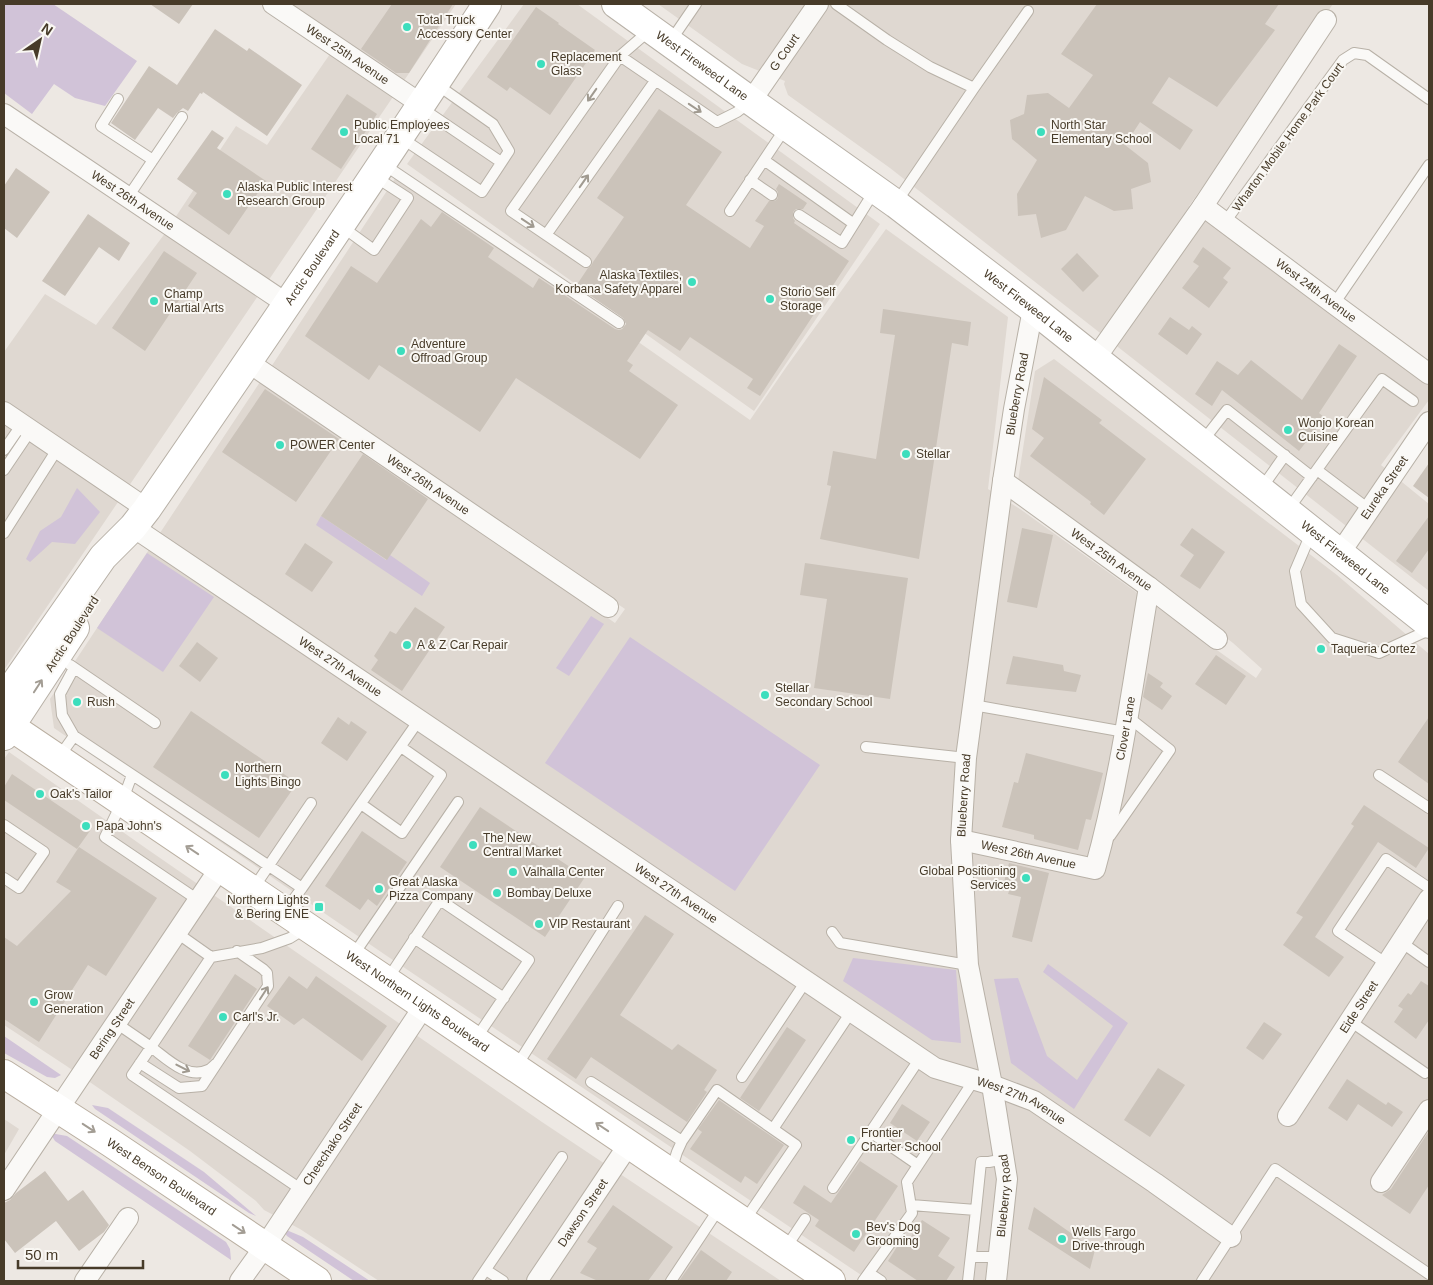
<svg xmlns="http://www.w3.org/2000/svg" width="1433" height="1285" viewBox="0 0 1433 1285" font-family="Arial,sans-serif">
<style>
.built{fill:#dfd8d1}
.green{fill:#d1c3d8}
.building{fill:#cbc3ba}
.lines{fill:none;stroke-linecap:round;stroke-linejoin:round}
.lane-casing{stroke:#b8b1a7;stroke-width:12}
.street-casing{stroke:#b8b1a7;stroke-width:22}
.secondary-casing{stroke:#b8b1a7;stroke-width:30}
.primary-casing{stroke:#baafa1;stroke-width:30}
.lane{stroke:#faf9f7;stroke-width:10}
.street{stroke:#faf9f7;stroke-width:20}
.secondary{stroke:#fff;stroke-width:28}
.primary{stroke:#fff;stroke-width:28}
.oneway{stroke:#a09a90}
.oneway2{stroke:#a39d94}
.poi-dot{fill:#3cdebd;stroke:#f9f7f3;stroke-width:2}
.labels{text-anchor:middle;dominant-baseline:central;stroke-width:4;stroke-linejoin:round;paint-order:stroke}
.poi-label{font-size:12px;fill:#473b29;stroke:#f9f7f3;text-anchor:start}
.street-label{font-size:12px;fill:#473b29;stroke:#f9f7f3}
</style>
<rect width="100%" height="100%" fill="#ede8e3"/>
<path class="built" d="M285 4H456L4 670V425L25 440 4 412V352L45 294 96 325 163 236 236 126 267 145 339 41Z
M524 4H577L880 224 754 411 407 164Z
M658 4H1333L1189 206 1429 386V400L1381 465 1429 504V591L890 168 788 95 784 84 785 81 742 64Z
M398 174 750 420 787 366 886 229 1008 317 988 489 1020 509 1256 678 1262 669 1233 643 1018 481 1035 371 1054 359 1337 575 1429 654V1276L1426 1281H870L384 954 54 728 50 699 262 379 431 493 615 623 625 609 271 367Z
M9 752 147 849 542 1122 781 1281H379L300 1229 264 1210 256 1201 190 1151 65 1065 4 1025V759Z
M4 1119 19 1129 4 1155Z"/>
<path class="green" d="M4 4H53L137 61 105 106 75 98 54 84 32 114 4 93Z
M77 488 100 512 75 544 52 542 30 562 26 559 40 531 61 517Z
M321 516 386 560 390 555 430 583 422 596 316 525Z
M147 553 214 597 163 672 97 628Z
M591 616 604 624 569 676 556 668Z
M630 637 820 765 735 891 545 763Z
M853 958 956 970 961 1043 932 1040 843 981Z
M1048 964 1128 1023 1074 1109 1011 1063 994 979 1018 978 1047 1056 1077 1080 1113 1026 1043 972Z
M4 1036 61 1075 55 1078 47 1077 4 1053Z
M92 1105 108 1108 204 1172 256 1216 249 1213 95 1109Z
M50 1133 67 1136 226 1242 230 1249 231 1260 55 1141Z
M284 1229 303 1237 370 1281H354L287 1236 284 1232Z"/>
<path class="building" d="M150 4H193L179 24Z
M392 4H453L409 73H396L361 49Z
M1097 4H1279L1265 24 1275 30 1217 107 1169 77 1152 103 1193 130 1180 150 1140 122 1125 145 1148 163 1151 182 1131 189 1133 209 1114 211 1085 196 1066 230 1041 238 1036 214 1018 216 1017 194 1037 160 1012 139 1010 120 1024 114 1027 95 1048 93 1069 108 1093 75 1061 54Z
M536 7 559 23 558 24 595 50 550 115 510 87 507 91 487 77Z
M215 29 247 51 249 48 302 85 267 136 203 92 202 94 200 93 188 111 183 108 177 113 173 118 158 108 135 140 111 123 149 66 177 85Z
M347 94 377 114 341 169 311 149Z
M659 109 722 152 686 205 750 248 764 226 755 221 769 201H775L778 198V192L776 189 779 184 807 203 803 209H796L793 212V218L795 221 794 223 849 261 760 396 747 388 753 379 690 337 680 351 648 330 627 361 633 365 629 371 678 405 640 459 516 378 480 432 379 365 369 380 305 336 351 266 377 283 421 219 431 227 442 212 494 248 488 257 533 288 539 278 615 329 619 330 622 329 626 324 623 318 576 286 588 268 591 266 593 262 624 217 597 198Z
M212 130 224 138 217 148 266 181 229 235 188 206 197 193 177 179Z
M16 168 50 192 17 238 4 228V186Z
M88 214 130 243 119 261 99 247 65 296 42 281Z
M1203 247 1231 268 1223 278 1228 282 1209 308 1182 288 1199 266 1193 262Z
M164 251 197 273 145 351 112 328Z
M1077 253 1099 276 1083 292 1061 269Z
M883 309 971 322 968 346 952 343 919 559 820 539 831 486 827 485 833 451 876 459 895 335 880 333Z
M1170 317 1189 330 1192 326 1202 334 1187 355 1158 334Z
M1339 344 1357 356 1319 413 1325 418 1299 451 1222 390 1212 406 1195 394 1217 361 1238 375 1251 360 1302 400Z
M1044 377 1102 420 1099 423 1146 459 1104 515 1090 504 1091 502 1030 456 1044 438 1032 429Z
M265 389 339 439 296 502 222 452Z
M363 454 428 499 387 560 321 516Z
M1429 463V498L1413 486Z
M1429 516V549L1412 573 1396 561Z
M1022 528 1053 535 1037 608 1007 602Z
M1192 528 1225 552 1200 589 1180 576 1194 555 1180 545Z
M305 543 333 562 312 592 285 574Z
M805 563 908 578 890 699 814 688 827 599 800 595Z
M415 607 445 627 402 691 371 670 378 660 374 656 390 631 396 634Z
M197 642 218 658 200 682 179 666Z
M1216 655 1246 676 1226 705 1195 684Z
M1013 656 1063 665 1064 671 1081 675 1076 692 1006 684Z
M1148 673 1163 683 1160 687 1172 696 1162 710 1143 697Z
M191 711 297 783 259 838 153 767Z
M338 717 349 725 351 721 367 732 347 761 321 743Z
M1429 717V784L1398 762Z
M1026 753 1103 773 1091 820 1086 819 1078 850 1034 839V835L1002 827 1014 782 1018 783Z
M12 774 92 828 77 849 4 800V787Z
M1364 805 1429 848 1416 868 1378 842 1315 937 1344 957 1329 977 1283 945 1303 917 1296 913 1354 826 1351 824Z
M480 807 585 877 545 937 440 867Z
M362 831 407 862 377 906 368 899 360 910 325 886Z
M79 847 157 898 106 976 88 965 39 1042 4 1019V937L17 946 71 891 56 882Z
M1009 863 1049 873 1032 942 1012 937 1021 897 1008 894 1010 888 1003 886Z
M645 915 674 934 620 1015 672 1050 678 1044 717 1070 704 1090 707 1092 687 1122 591 1057 576 1079 547 1059Z
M235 974 257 989 210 1060 188 1046Z
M289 976 307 989 316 976 387 1026 362 1061 303 1018 294 1025 267 1006Z
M1421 981 1429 986V1020L1416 1039 1394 1022 1403 1009 1398 1006 1408 993 1411 995Z
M1264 1022 1282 1034 1263 1060 1246 1048Z
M787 1027 806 1040 759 1111 740 1098Z
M1158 1068 1185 1085 1150 1137 1124 1120Z
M1347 1079 1386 1105 1388 1102 1403 1112 1392 1127 1358 1104 1347 1121 1328 1108Z
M719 1100 784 1145 757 1184 745 1176 741 1183 690 1149 702 1132 698 1129Z
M902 1104 930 1122 917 1141 890 1123Z
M1429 1131V1185L1410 1214 1382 1195 1391 1189Z
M860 1161 898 1186 854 1252 815 1226 819 1220 793 1203 804 1185 831 1203Z
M45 1171 68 1201 83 1190 109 1225 104 1232 79 1251 56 1221 15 1253 4 1239V1203L10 1200 16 1193Z
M613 1205 673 1247 648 1281H598L580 1273 597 1248 587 1242Z
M1034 1207 1095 1250 1090 1269 1028 1229Z
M922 1220 950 1238 938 1256 955 1267 946 1281H918L888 1261 905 1234 910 1238Z
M701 1250 732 1272 726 1281H679Z"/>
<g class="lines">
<g class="lane-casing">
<path id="lane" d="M836 4 887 40 930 67 974 88
M670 42 696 4
M620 56 717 122 737 112 750 102
M118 99 101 126 153 160
M420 107 501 162
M400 137 482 192 509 151 493 124 436 84
M764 160 854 224
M383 164 619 323
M750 180 772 195
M128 197 182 117
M896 203 974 88 1028 11
M730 211 786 127
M799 215 842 243 875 190
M1225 222 1343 60 1354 53 1367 55 1429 99
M341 226 374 250 408 198 374 176
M546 235 655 81
M586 262 511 211 620 56 650 30
M1334 304 1429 165
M1202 442 1227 410 1312 477
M4 450 22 424
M4 470 31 430
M1317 470 1370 510
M1261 489 1285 455
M1288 510 1382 379 1413 401
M1312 531 1295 571 1301 604 1332 638 1379 653 1429 630
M4 533 58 448
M70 665 155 723
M74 668 60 694 62 715 74 736 302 888
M973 705 1125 732
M866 747 966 758
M59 757 74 736
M132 775 122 802 105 837 198 900
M1379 775 1429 808
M361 804 402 833 441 775 401 747
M4 825 44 852 19 888 4 878
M1110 836 1170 750 1128 717
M253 889 311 803
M284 912 302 888 419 720
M832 932 840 943 968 965
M414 938 504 998
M1401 942 1429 962
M211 957 262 948 290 938 306 928
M352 957 458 802
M1387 964 1338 931 1386 859 1429 888
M387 980 440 900 529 960 475 1040
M1350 1021 1425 1073
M116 1023 151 1047 211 957 177 933
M140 1063 179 1088 202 1086 268 986 267 973 263 969 237 951
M217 1063C214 1065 211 1069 208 1070 187 1080 166 1058 151 1047L132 1075 302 1190
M516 1067 618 906
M742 1077 806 981
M591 1082 682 1141 677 1152 671 1171
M773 1129 851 1012
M870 1132 918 1165
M682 1141 717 1090 796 1145 745 1220
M833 1188 920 1058
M911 1205 976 1210 968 1281
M976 1210 981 1162H989L1004 1159
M785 1249 805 1219
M972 1257H999
M486 1270 503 1281
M869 1273 881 1281
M478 1281 562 1157
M671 1281 720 1207
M863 1281 912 1213 907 1182 974 1080
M1202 1281 1275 1169 1429 1274"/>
</g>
<g class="street-casing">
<g id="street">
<path id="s1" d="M273 4 421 104"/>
<path id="s2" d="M751 101 818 4"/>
<path id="s3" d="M4 114 287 304"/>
<path id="s4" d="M1203 206 1334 304 1429 374"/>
<path d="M1095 359 1203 206 1326 20"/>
<path id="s5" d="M248 362 608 607"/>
<path d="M4 412 147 509"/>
<path id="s6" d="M1003 481 1149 587 1217 639"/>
<path id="s7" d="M133 527 935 1068 992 1085 1034 1101 1155 1183 1231 1237"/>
<path id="s8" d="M1340 553 1429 422"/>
<path id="s9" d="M961 840 1095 869C1121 776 1133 681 1149 587"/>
<path id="s10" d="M1288 1116 1429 899"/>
<path d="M1381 1182 1429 1110"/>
<path id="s11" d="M4 1190 220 868"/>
<path d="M85 1281 128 1218"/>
<path id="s12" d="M240 1281 265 1246 424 1006"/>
<path id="s13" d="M537 1281 629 1144"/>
<path id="s14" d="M996 1281 1007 1179 992 1085 968 965 961 840 966 758 1003 481 1014 409 1033 309"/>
</g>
</g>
<g class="secondary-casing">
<g id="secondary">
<path id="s15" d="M616 4 751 101 896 204 1033 309 1429 624"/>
<path id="s16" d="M4 699 103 557 133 527 147 509C262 342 377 174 487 4"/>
<path d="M4 736 75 628"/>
</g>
</g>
<g class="primary-casing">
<g id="primary">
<path id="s17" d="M4 722 831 1281"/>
<path id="s18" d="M4 1074 111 1143 317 1281"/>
</g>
</g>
<use href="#lane" class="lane"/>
<use href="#street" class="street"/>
<use href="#secondary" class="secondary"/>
<use href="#primary" class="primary"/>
</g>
<defs><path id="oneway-shaft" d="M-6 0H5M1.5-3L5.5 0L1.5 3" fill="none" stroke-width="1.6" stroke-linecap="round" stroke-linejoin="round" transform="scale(1.25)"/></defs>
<g class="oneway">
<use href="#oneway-shaft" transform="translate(592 95) rotate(125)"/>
<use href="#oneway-shaft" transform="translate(695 108) rotate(34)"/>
<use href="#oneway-shaft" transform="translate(584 181) rotate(-55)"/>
<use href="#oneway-shaft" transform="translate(528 223) rotate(34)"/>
<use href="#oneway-shaft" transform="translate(264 993) rotate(-57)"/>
<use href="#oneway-shaft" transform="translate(183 1068) rotate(27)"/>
</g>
<g class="oneway2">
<use href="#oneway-shaft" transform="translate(38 686) rotate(-57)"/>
<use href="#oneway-shaft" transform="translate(192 850) rotate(-146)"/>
<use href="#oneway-shaft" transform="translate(602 1127) rotate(-146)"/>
<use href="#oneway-shaft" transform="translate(89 1128) rotate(33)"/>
<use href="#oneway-shaft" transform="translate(239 1229) rotate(34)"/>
</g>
<g class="poi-dot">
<circle cx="407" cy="27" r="5"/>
<circle cx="541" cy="64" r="5"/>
<circle cx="344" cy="132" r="5"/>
<circle cx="1041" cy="132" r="5"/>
<circle cx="227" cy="194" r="5"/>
<circle cx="692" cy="282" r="5"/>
<circle cx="770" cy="299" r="5"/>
<circle cx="154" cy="301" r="5"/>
<circle cx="401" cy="351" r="5"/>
<circle cx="1288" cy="430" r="5"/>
<circle cx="280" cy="445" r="5"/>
<circle cx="906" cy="454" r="5"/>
<circle cx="407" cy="645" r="5"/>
<circle cx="1321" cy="649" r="5"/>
<circle cx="765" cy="695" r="5"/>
<circle cx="77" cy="702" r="5"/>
<circle cx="225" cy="775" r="5"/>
<circle cx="40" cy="794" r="5"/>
<circle cx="86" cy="826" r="5"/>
<circle cx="473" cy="845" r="5"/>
<circle cx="513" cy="872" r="5"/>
<circle cx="1026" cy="878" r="5"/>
<circle cx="379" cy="889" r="5"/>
<circle cx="497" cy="893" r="5"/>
<rect x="314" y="902" width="10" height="10" rx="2.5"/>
<circle cx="539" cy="924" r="5"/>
<circle cx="34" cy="1002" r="5"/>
<circle cx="223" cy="1017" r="5"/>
<circle cx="851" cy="1140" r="5"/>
<circle cx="856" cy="1234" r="5"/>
<circle cx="1062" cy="1239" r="5"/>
</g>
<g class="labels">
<g class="poi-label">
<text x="417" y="20">Total Truck<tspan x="417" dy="14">Accessory Center</tspan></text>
<text x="551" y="57">Replacement<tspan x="551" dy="14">Glass</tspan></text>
<text x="354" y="125">Public Employees<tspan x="354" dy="14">Local 71</tspan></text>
<text x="1051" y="125">North Star<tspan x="1051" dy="14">Elementary School</tspan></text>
<text x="237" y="187">Alaska Public Interest<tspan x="237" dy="14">Research Group</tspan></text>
<text x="682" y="275" text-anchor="end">Alaska Textiles,<tspan x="682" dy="14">Korbana Safety Apparel</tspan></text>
<text x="780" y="292">Storio Self<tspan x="780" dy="14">Storage</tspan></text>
<text x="164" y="294">Champ<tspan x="164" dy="14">Martial Arts</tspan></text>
<text x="411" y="344">Adventure<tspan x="411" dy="14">Offroad Group</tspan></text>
<text x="1298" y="423">Wonjo Korean<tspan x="1298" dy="14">Cuisine</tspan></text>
<text x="290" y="445">POWER Center</text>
<text x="916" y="454">Stellar</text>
<text x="417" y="645">A &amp; Z Car Repair</text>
<text x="1331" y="649">Taqueria Cortez</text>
<text x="775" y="688">Stellar<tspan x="775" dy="14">Secondary School</tspan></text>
<text x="87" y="702">Rush</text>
<text x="235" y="768">Northern<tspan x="235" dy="14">Lights Bingo</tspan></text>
<text x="50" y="794">Oak's Tailor</text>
<text x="96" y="826">Papa John's</text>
<text x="483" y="838">The New<tspan x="483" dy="14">Central Market</tspan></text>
<text x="1016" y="871" text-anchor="end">Global Positioning<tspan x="1016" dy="14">Services</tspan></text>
<text x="523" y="872">Valhalla Center</text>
<text x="389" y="882">Great Alaska<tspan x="389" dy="14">Pizza Company</tspan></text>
<text x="507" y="893">Bombay Deluxe</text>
<text x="309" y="900" text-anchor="end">Northern Lights<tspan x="309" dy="14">&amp; Bering ENE</tspan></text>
<text x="549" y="924">VIP Restaurant</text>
<text x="44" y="995">Grow<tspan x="44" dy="14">Generation</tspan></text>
<text x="233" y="1017">Carl's Jr.</text>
<text x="861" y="1133">Frontier<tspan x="861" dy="14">Charter School</tspan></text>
<text x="866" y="1227">Bev's Dog<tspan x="866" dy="14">Grooming</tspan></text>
<text x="1072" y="1232">Wells Fargo<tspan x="1072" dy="14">Drive-through</tspan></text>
</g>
<g class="street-label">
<text stroke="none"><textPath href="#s2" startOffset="59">G Court</textPath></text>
<text stroke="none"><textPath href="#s1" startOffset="90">West 25th Avenue</textPath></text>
<text stroke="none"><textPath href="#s15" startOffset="106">West Fireweed Lane</textPath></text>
<text transform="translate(1288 137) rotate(-54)">Wharton Mobile Home Park Court</text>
<text stroke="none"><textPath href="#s3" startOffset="155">West 26th Avenue</textPath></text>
<text stroke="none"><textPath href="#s16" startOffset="531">Arctic Boulevard</textPath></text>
<text stroke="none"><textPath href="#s4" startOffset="141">West 24th Avenue</textPath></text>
<text stroke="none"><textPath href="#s15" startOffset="511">West Fireweed Lane</textPath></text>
<text stroke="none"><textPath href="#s14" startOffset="895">Blueberry Road</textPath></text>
<text stroke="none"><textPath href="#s5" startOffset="218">West 26th Avenue</textPath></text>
<text stroke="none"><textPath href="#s8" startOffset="79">Eureka Street</textPath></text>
<text stroke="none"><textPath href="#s15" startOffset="916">West Fireweed Lane</textPath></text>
<text stroke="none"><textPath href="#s6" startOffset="134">West 25th Avenue</textPath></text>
<text transform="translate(72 634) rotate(-57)">Arctic Boulevard</text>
<text stroke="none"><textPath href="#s7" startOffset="250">West 27th Avenue</textPath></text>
<text stroke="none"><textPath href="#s9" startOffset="281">Clover Lane</textPath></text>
<text stroke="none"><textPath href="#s14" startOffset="490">Blueberry Road</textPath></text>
<text stroke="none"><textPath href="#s9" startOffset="69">West 26th Avenue</textPath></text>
<text stroke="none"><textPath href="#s7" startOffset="655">West 27th Avenue</textPath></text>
<text stroke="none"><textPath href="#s17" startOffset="499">West Northern Lights Boulevard</textPath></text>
<text stroke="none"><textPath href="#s10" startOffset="130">Eide Street</textPath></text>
<text stroke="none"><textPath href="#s11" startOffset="194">Bering Street</textPath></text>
<text stroke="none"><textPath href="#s7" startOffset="1060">West 27th Avenue</textPath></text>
<text stroke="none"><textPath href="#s12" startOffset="165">Cheechako Street</textPath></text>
<text stroke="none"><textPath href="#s18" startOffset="188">West Benson Boulevard</textPath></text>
<text stroke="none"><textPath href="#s14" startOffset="86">Blueberry Road</textPath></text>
<text stroke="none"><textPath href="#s13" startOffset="82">Dawson Street</textPath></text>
</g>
</g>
<rect width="1433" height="1285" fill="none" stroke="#473b29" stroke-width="10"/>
<g transform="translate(40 40) rotate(34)" stroke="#f9f7f3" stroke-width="4" paint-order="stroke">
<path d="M0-4L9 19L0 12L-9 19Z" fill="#473b29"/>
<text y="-8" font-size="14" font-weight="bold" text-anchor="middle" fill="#473b29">N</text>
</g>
<path d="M18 1260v8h125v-8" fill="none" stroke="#473b29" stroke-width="2.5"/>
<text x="25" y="1260" font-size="15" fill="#473b29" stroke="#f9f7f3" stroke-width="4" paint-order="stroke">50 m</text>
</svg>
